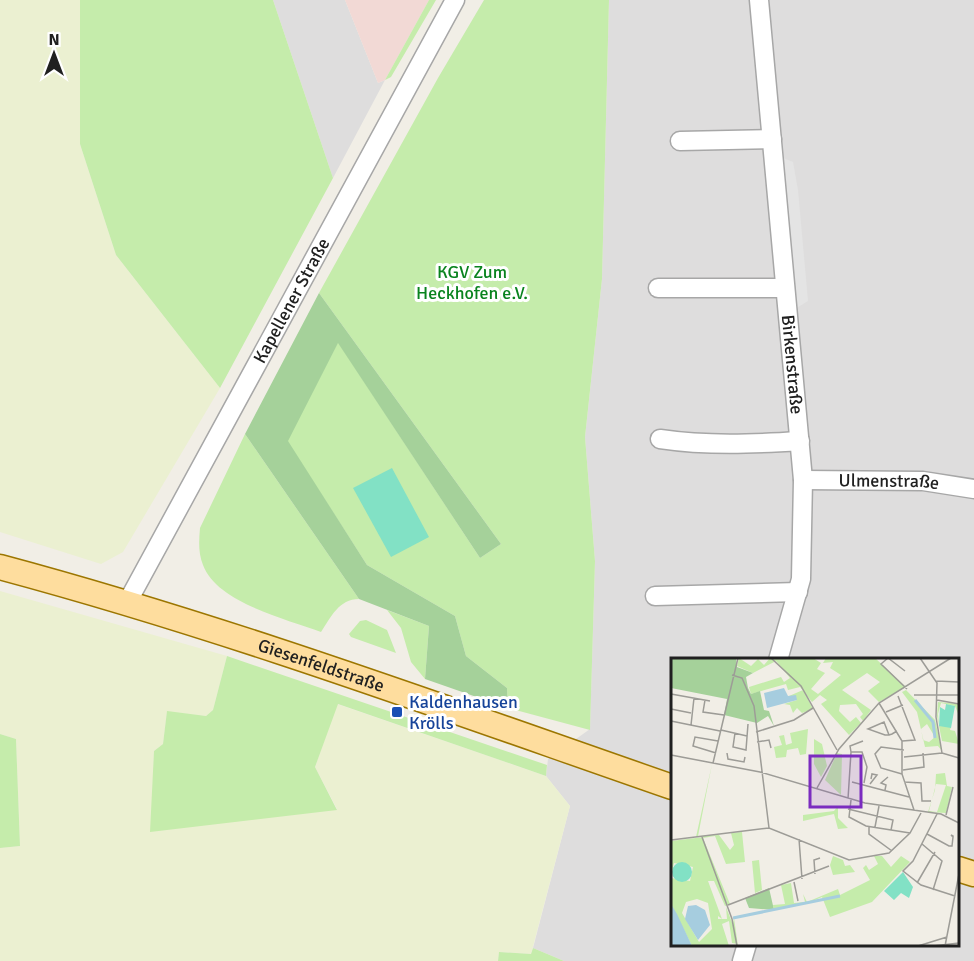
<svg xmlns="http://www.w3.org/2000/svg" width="974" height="961" viewBox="0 0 974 961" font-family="Signika,sans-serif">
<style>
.residential{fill:#dedddd;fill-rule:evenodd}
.commercial{fill:#f2d9d5}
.farmland{fill:#ebf0d1}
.grass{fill:#c5ecab}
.forest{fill:#a5d19a}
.pitch{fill:#82e1c5}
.parking{fill:#e4e4e4}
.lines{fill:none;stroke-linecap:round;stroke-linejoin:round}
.minor-casing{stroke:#a7a7a7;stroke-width:21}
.major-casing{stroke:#9c7600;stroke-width:27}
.minor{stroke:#fff;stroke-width:18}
.major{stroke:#fedd9e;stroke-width:24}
.transit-dot{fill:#1a4fb4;stroke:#fff;stroke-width:2}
.labels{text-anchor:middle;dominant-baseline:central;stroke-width:6;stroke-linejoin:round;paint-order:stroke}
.park-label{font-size:18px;fill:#09831e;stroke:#fff}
.street-label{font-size:18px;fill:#202020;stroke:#fff}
.transit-label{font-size:18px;fill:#164399;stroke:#fff;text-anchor:start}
.inset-river{fill:none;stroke:#a6cddf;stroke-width:3}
.inset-road{fill:none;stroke:#9d9c97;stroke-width:1.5}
.view{fill:#7b2cbf;fill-opacity:0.15;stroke:#7b2cbf;stroke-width:3}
.inset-edge{fill:none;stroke:#202020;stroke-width:3}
</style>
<rect width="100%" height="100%" fill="#f1eee6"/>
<path class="residential" d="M273 0H345L378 83 385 80 333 178Z
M609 0H974V961H564L533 948 570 806 546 776 548 759 590 729 595 561 585 437 602 279ZM672 660H958V944H672Z"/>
<path class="commercial" d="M345 0H429L385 80 378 83Z"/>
<path class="farmland" d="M0 0H80V144L116 255 220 388 123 552 101 564 0 532Z
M0 591 227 656 213 710 206 716 167 712 163 744 154 751 151 831 337 809 315 767 337 704 546 776 570 806 531 954 499 952 498 961H0V848L20 846 16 739 0 734Z"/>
<path class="grass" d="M80 0H273L333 178 220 388 116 255 80 144Z
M429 0H436L391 77 385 80Z
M484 0H609L602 279 585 437 595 561 590 730 508 708 507 688 466 656 455 616 367 565 287 441 338 342 480 558 501 544 319 293 438 78Z
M245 434 359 599C339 599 331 617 321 632 287 619 217 603 203 565 198 553 199 540 200 528Z
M387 610 429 626 425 679 411 662 401 628Z
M366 620 387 630 396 653 351 637 349 634 360 621Z
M227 656 547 765 546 776 338 704 315 767 337 810 150 832 154 751 163 744 167 711 206 716 213 710Z
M0 734 16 739 20 846 0 848Z
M533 948 564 961H498L499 952 531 954Z"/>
<path class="forest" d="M319 293 501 544 480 558 338 343 288 441 367 565 455 616 466 656 507 688 508 708 425 679 429 626 359 599 245 434Z"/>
<path class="pitch" d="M392 468 429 537 391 557 353 488Z"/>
<path class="parking" d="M781 157 793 162 798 190 808 301 795 309Z"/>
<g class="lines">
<g class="minor-casing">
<g id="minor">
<path id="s1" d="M759 0 803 480 801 579 778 660"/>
<path d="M680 141 772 139"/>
<path d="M658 288H785"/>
<path d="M660 439C707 446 753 444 800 441"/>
<path id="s2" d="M803 480 923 481 974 489"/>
<path d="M655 596 798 592"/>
<path id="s3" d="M128 601 455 0"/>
<path d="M742 961 747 944"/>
</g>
</g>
<g class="major-casing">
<g id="major">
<path id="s4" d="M0 567C228 628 450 710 672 787"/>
<path d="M958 869 974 874"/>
</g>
</g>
<use href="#minor" class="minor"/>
<use href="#major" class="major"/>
</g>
<rect class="transit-dot" x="391" y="706" width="12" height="12" rx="3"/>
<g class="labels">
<g class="park-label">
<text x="472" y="272">KGV Zum<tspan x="472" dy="21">Heckhofen e.V.</tspan></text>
</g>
<g class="street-label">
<text stroke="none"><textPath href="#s3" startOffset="342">Kapellener Straße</textPath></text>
<text stroke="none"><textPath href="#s1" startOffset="366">Birkenstraße</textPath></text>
<text stroke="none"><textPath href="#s2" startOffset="86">Ulmenstraße</textPath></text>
<text stroke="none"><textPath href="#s4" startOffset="336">Giesenfeldstraße</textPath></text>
</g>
<g class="transit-label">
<text x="409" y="702">Kaldenhausen<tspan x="409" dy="21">Krölls</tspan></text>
</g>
</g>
<g transform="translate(671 658)">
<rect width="288" height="288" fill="#f1eee6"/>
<path d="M68 0 80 8 87 1 93 7 99 0H142L150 5 146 11 154 15 140 31 147 36 170 17 159 10 162 4 152 5 155 0H204L235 29 208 44 197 33 209 24 196 15 171 32 200 52 192 63 189 59 192 56 185 46 169 47 168 53 179 64 185 59 190 65 178 77 150 46 156 42 149 37 141 44 129 29 117 32 115 26 80 36 78 29 110 19 113 24 119 20 105 3 82 15 66 8ZM132 32 142 51 131 55 126 50 122 55 119 47 113 46 126 42 118 38ZM235 32 264 62 271 93 267 88 254 89 246 54 231 34ZM256 66 264 79 258 84 252 82 250 71ZM267 44 288 46V58L284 48 270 45 267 56 268 68H280L279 72 284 73 288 86 271 83 266 58ZM137 71 135 96 129 97 127 90 116 92 115 99 105 100 103 89 111 87 108 78 113 77 115 87 121 85 119 75ZM143 81 151 86 156 108 150 119 143 106ZM166 95 171 96 170 137 154 122ZM41 106 27 178 48 177 59 192 63 187 60 175 71 174 74 204 55 206 44 178 32 180 59 246 54 248 43 223H37L51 261 47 258V261H56L55 249 62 267 63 259 91 253 63 260 67 288H61L67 286 61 285 58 263 51 266 58 288H21L0 246V220L19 223 22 209 3 205 0 217V183L33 179H25ZM26 241 37 245 41 271 28 284 11 255 15 244ZM274 115 276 128 281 129 275 155 257 154 264 132 265 116ZM265 126 275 127 266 154 258 153ZM167 148V160L177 170 167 171 163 156 132 163V157L163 153ZM162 198 172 202 174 208 179 207 184 214 162 217 159 207ZM203 198H211L220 209 230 198 239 204 201 244 159 259 151 239 137 245 103 252 102 247 114 246 110 227 120 225 123 245 134 244 132 236 136 244 167 231 169 237 199 222 192 210 195 207 198 212 207 206ZM88 202 91 232 84 235 81 203Z" fill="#c5ecab" fill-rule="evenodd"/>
<path d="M0 0H65L66 9 82 15 75 19 77 30 80 36 89 33 93 52 98 53 103 68 97 58 86 65 53 57 56 41 0 30ZM98 230 103 252 78 250 74 240Z" fill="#a5d19a"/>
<path d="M275 46 284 48 280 70 268 68 269 49 274 52ZM1 214a10 10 0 1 1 20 0a10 10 0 1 1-20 0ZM232 214 242 229 238 240 230 235 223 242 213 233Z" fill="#82e1c5"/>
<path d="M113 30 117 38 125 37 126 42 96 50 93 35ZM0 246 6 256 21 288H0ZM17 248 25 247 34 252 39 267 27 282 14 261Z" fill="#a6cddf"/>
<path class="inset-river" d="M244 42 262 64 264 80M62 260 169 238"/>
<path class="inset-road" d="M100 0 130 28 166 92M249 0 266 25 265 59 271 95M234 13 217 0 210 6 236 31M61 17 71 20 83 48 98 170M265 23 288 24M0 36 39 43M243 37H288M227 38 244 82 231 83M34 42 32 54 53 57M266 42 288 46M208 45 231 83V116L243 152M0 51 20 55M215 54 232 47M0 63 49 73M20 67 23 40M50 72 76 78M85 74 123 62 142 50M64 75 62 89 75 92 77 66M218 77 213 64 197 71 214 77H218L221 76 226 73M86 84 98 82 100 90M180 94 179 88 192 83M45 95 22 88 24 79 47 83M56 95 57 101 73 104 74 99M0 97 89 114 194 145 270 156 288 165M233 99 271 95 288 100M42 105 67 0M232 112 253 109 252 95M231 116 210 110 204 96 210 89 233 92M181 124 238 139M233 124 250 125 251 143H260M199 126 206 117 201 116 200 121M146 130 168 91 208 45 280 0M214 132 215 127 210 125 217 119M177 141 180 94H191L196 109 193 125M180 142 178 159 195 168 239 175M177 151 222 162 220 172M266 156 242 203 232 213 250 227 284 238M275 157 282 129M198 168V176L221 193M204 169 208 148M256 176 278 188H281L282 179V178L280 177 282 179M31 179 61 261 66 288M128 181 131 221M0 182 98 170 178 202 218 195 239 175 250 155M251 186 271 203 262 232M144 216 143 202 149 200M123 224 127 243M246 225 264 194M57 247 158 208M247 288 276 279M262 288 288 285M274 288 288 216"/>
<path class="view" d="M139 98H190V149H139Z"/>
<rect width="288" height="288" class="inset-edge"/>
</g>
<g transform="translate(54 54)" stroke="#ffffff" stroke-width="4.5" paint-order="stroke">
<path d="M0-4.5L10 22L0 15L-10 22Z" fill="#202020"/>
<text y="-9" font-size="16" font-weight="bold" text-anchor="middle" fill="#202020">N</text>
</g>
</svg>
